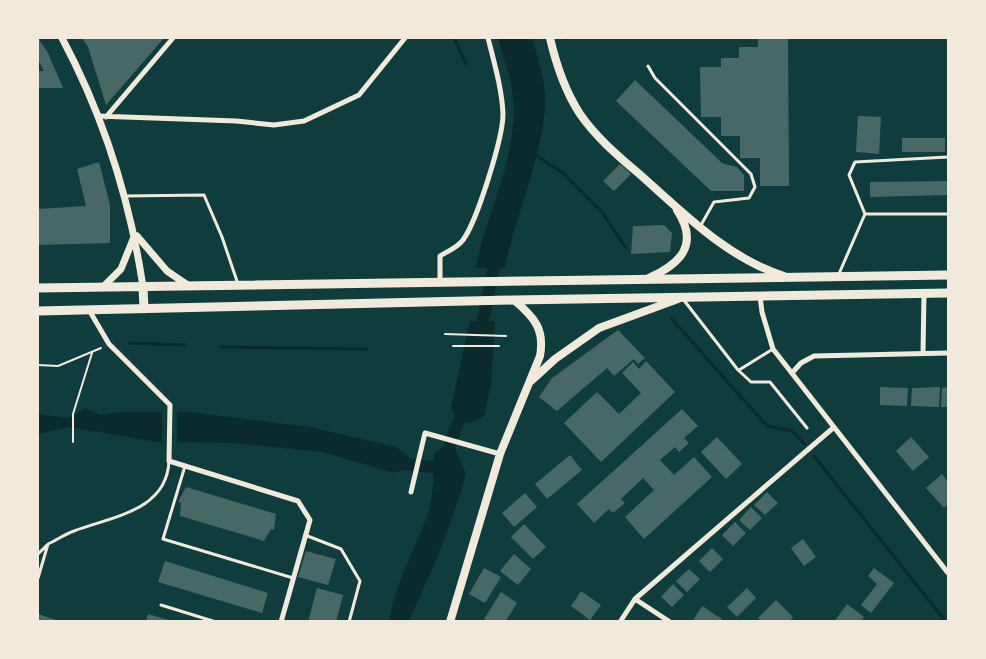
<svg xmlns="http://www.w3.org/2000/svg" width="986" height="659" viewBox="0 0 986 659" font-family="'IBM Plex Sans',sans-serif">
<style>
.water{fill:#0a2a2b}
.pier{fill:#0f3d3e}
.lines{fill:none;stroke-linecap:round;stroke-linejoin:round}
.stream{stroke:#0a2a2b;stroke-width:3}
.canal{stroke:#0a2a2b;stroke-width:12}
.building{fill:#486865}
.path{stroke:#f1e9da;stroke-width:2}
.service{stroke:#f1e9da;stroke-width:3}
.minor{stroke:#f1e9da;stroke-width:5}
.tertiary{stroke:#f1e9da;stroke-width:7}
.secondary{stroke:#f1e9da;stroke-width:8}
.trunk{stroke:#f1e9da;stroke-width:9}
</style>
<rect width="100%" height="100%" fill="#0f3d3e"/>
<path class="water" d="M498 38H532C537 55 543 73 545 92 548 145 515 214 505 268H475C487 217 511 168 514 115 515 90 505 62 498 38Z
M470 321H495L491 385 484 416 470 423 456 421 451 407Z
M86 408 100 415 120 412H191L310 427 396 447 409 457 404 470 394 473 322 452 235 443 157 442 69 427 38 434V414L69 418Z
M443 447 456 451 466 473 461 492 438 556 409 621H389C395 583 415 550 428 513 434 494 434 473 434 453Z"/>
<path class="pier" d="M162 409H177V445H162Z"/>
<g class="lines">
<path class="stream" d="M454 38 466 64
M565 38H567
M534 154 563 173 602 212 626 248
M671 318 767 426 792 431 805 444
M129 343 185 345
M221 347 367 349
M814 456 946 622"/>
<path class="canal" d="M480 335 497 252
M389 462 447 469
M448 465 451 440 464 408"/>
</g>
<path class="building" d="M38 38 48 53 63 88H38V71H44L38 60Z
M82 38H164L106 105 88 47Z
M758 38H788L789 186H760V158H740V136H721V117H701L700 67H721V58H739V47H758Z
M635 80 722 163 737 167 744 175V191H711L616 101Z
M858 116 881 117 879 154 856 152Z
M902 138H945V152H902Z
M99 162 110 205V243L38 245V209L86 206 77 169Z
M620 164 631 174 614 191 603 181Z
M948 181V195L870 197V182Z
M664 225 672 233 670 252 631 254 633 226Z
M618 330 645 358 638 364 634 359 614 376 607 368 557 411 539 397 552 378Z
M646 361 675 392 601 462 564 423 597 392 619 414 641 393 622 373 633 362 639 369Z
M880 387 908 388 907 406 880 405Z
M940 387 939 407 911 406 912 388Z
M948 387V407H941L942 388Z
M682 409 698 426 684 438 689 443 679 452 675 447 660 460 674 475 694 457 712 477 644 539 625 517 654 490 643 478 621 499 625 503 613 513 609 509 594 523 577 504Z
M717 437 742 464 726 479 701 452Z
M911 437 929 457 913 471 896 451Z
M570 455 582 470 547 499 535 484Z
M942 474 948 482V504L944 508 926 488Z
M186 487 276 514 274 530 271 529 264 541 180 516 181 503 178 502Z
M767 492 778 503 765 515 754 505Z
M525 493 537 507 514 527 502 513Z
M751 507 762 518 750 530 739 520Z
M735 522 746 533 733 546 722 535Z
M524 524 546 547 533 559 511 537Z
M803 539 816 557 804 566 791 548Z
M712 548 723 559 710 572 699 561Z
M306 551 336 559 328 585 298 577Z
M514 554 531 569 518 585 500 571Z
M165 561 268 593 262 613 158 582Z
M484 568 501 577 485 603 469 594Z
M874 568 894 583 871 613 861 605 877 584 868 576Z
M689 569 700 579 687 592 676 581Z
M673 584 684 595 672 607 661 597Z
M317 588 343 595 336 622H308Z
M747 588 756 598 737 617 727 607Z
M581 591 601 605 590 620 571 606Z
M501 592 517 603 505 622H488L484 619Z
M776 600 793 617 789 622H762L758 618Z
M847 604 864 617 860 622H834Z
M702 606 722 619 720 622H692Z
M38 614 59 621V622H38Z
M148 614 172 621V622H146Z"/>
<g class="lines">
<path class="path" d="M445 334 506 336
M453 346H499
M38 365 58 366 101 348
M73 442V414L92 353"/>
<path class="service" d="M648 66 655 78 751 174 755 187 749 198 714 202 701 225
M126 196 204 195 222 237 238 284
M865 214 849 175 855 162 948 157
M838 276 865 214H948
M683 299 738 370 751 382H770L807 428
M739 370 773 349
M185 466 163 539 293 578
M305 535 341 549 360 581 349 622
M38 554 47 545
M38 578 48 544C57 540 65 534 74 531 111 517 167 511 169 461
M161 605 216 622"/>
<path class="minor" d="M97 116 236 121 274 125 304 121 359 95 405 38
M106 117 173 38
M440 283V256C448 251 457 248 463 240 477 221 503 138 503 114 502 89 494 62 488 38
M760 296 762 312 773 349 948 573
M89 310 109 344 170 405 169 461 298 501 310 520 281 622
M923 353 924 294
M792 373 801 363 814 356 948 353
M411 492 425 433 500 454
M635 599 670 622
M620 622 635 599 833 428"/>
<path class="tertiary" d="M62 38C103 115 130 200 143 287
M137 236 167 271 189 286
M103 287 121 269 134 237"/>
<path class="secondary" d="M550 38C556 64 565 91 580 114 598 140 622 159 645 179 687 217 730 259 784 276
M649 278C680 264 700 245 677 210
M531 381 555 359 599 328 678 299
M450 622 500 454 540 356C545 329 534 317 514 300"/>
<path class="trunk" d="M143 287 144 309
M38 288 948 275
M38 311 514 300 948 293"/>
</g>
<rect width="986" height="659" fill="none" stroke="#f1e9da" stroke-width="78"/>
</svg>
